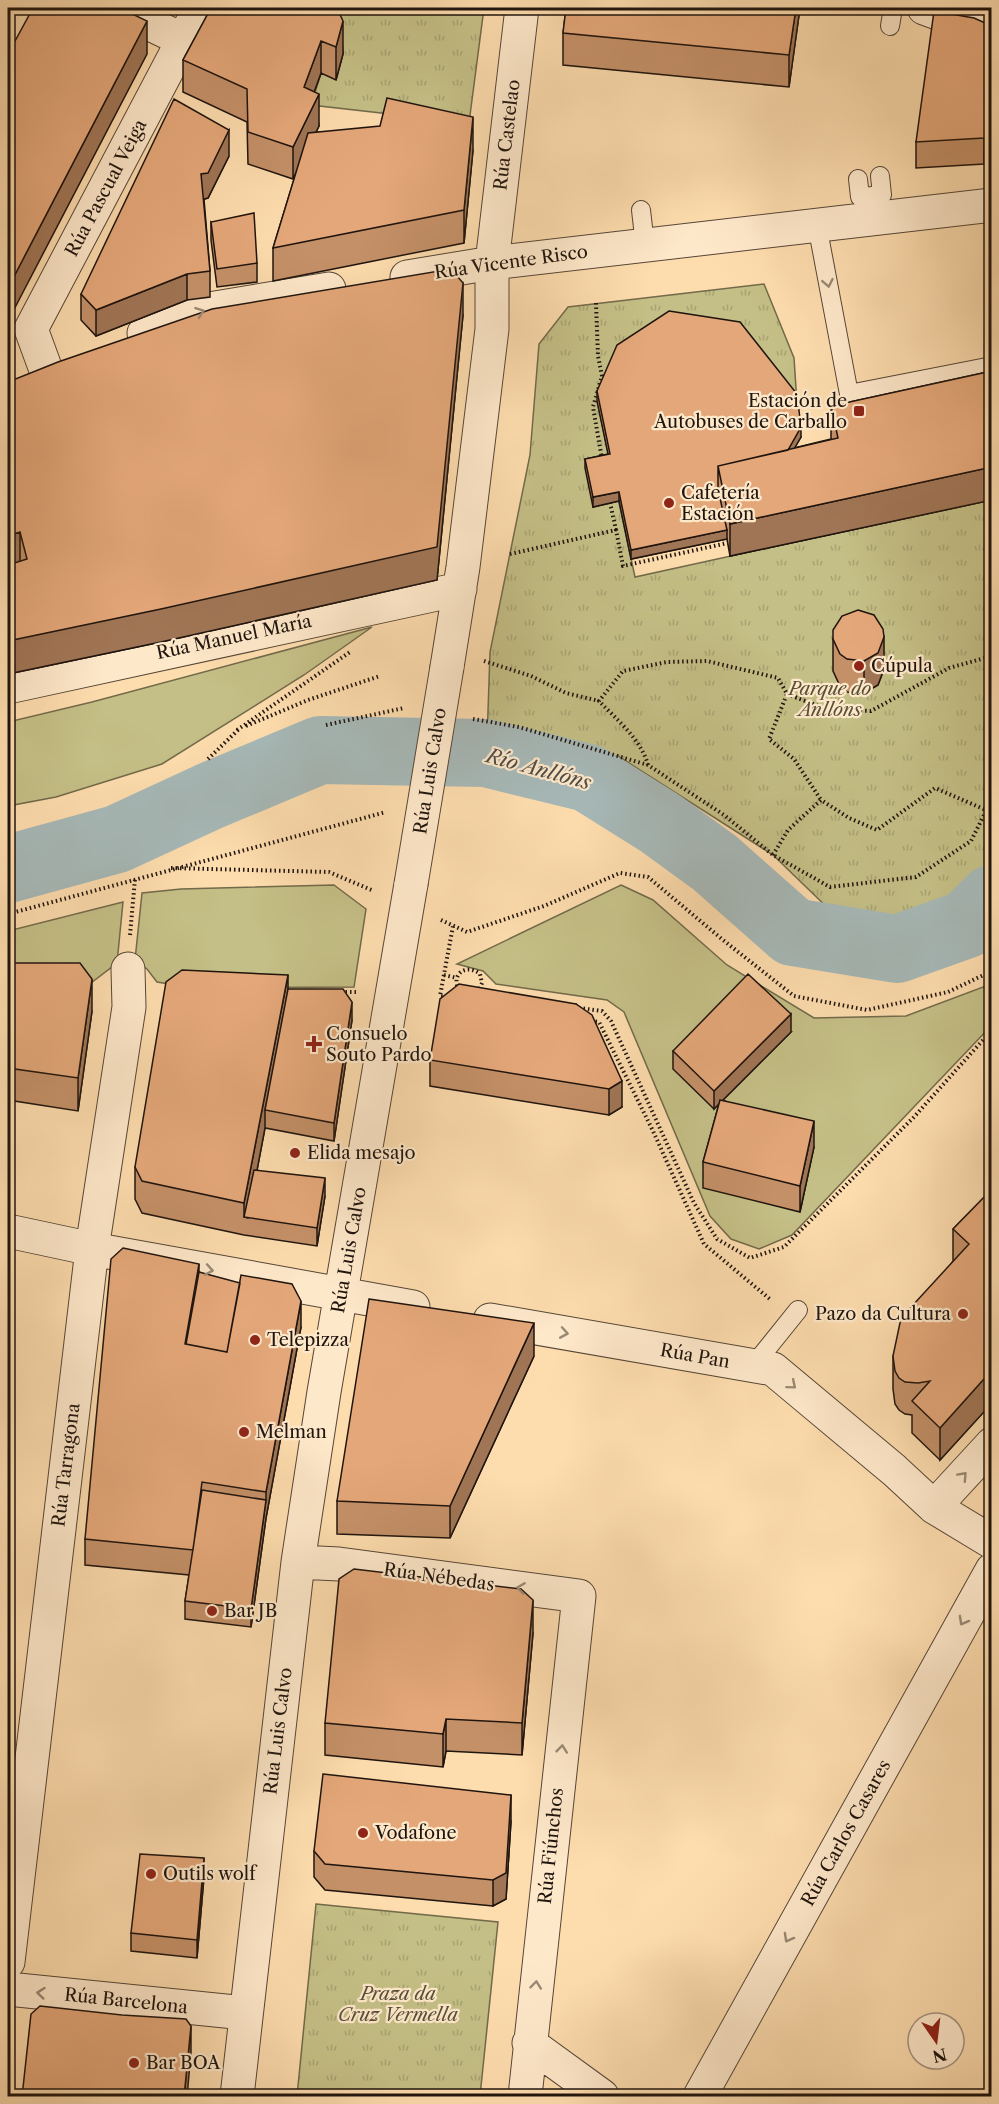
<svg xmlns="http://www.w3.org/2000/svg" width="999" height="2104" viewBox="0 0 999 2104" font-family="'Libre Caslon Text',serif">
<style>
.grass{fill:url(#grass-tufts);stroke:#726a4a;stroke-width:1.5}
.garden{fill:#c4bf86;stroke:#726a4a;stroke-width:1.5}
.lines{fill:none;stroke-linecap:round;stroke-linejoin:round}
.river{stroke:#a6b8b7;stroke-width:68}
.lane-casing{stroke:#564636;stroke-width:20}
.street-casing{stroke:#564636;stroke-width:35}
.path{stroke:#1f140e;stroke-width:4;stroke-dasharray:1.5 3;stroke-linecap:butt}
.lane{stroke:#fee8ca;stroke-width:18}
.street{stroke:#fee8ca;stroke-width:33}
.street-bridge-casing{stroke:#564636;stroke-width:35;stroke-linecap:butt}
.street-bridge{stroke:#fee8ca;stroke-width:33}
.wall{fill:#c49068;stroke:#1f140e;stroke-width:1.5}
.shaded-wall{fill:#a07555;stroke:#1f140e;stroke-width:1.5}
.building{fill:#e4a779;stroke:#1f140e;stroke-width:1.5}
.oneway{stroke:#9a8975}
.poi-dot{fill:#8f2418;stroke:#fee8ca;stroke-width:2}
.labels{text-anchor:middle;dominant-baseline:central;stroke-width:4.5;stroke-linejoin:round;paint-order:stroke}
.street-label{font-size:18px;fill:#1f140e;stroke:#fee8ca}
.poi-label{font-size:18px;fill:#1f140e;stroke:#fee8ca;text-anchor:start}
.park-label{font-size:18px;font-style:italic;fill:#595038;stroke:#fee8ca}
.water-label{font-size:20px;font-style:italic;fill:#4e4d49;stroke:#fee8ca}
</style>
<defs>
<pattern id="grass-tufts" width="24" height="20" patternUnits="userSpaceOnUse" patternTransform="scale(1.5)"><rect width="24" height="20" fill="#c4bf86"/><path d="M3 7l-1-3M5 7V3M7 7l1-3M15 17l-1-3M17 17v-4M19 17l1-3" fill="none" stroke="#a8a372"/></pattern>
</defs>
<rect width="100%" height="100%" fill="#fddcae"/>
<filter id="stains"><feTurbulence type="fractalNoise" baseFrequency=".00333" numOctaves="4"/><feColorMatrix values="0 0 0 0 .2 0 0 0 0 .09 0 0 0 0 .02 0 0 0 .5 -.17"/></filter>
<radialGradient id="worn" r=".72"><stop offset=".6" stop-color="#630" stop-opacity="0"/><stop offset="1" stop-color="#630" stop-opacity=".3"/></radialGradient>
<path class="grass" d="M342 8H484L469 123 311 105Z
M764 284 794 358 797 403 617 354 597 401 635 577 991 499V869L950 905 936 903 880 919 833 913 773 855 618 756 547 751 487 741 490 652 530 455 539 344 568 307Z
M316 1904 498 1922 480 2096H297Z"/>
<path class="garden" d="M372 627 304 675 162 764 56 797 8 806V722L92 702Z
M334 885 366 909 354 987 194 988 157 982 147 969 135 960 142 893 181 889Z
M621 885 653 900 727 965 814 1018 906 1016 991 984V1026L792 1235 759 1249 731 1239 710 1216 624 1012 607 1000 496 984 483 971 457 964Z
M123 902 117 963 87 986 8 984V931Z"/>
<g class="lines">
<path class="river" d="M8 869 117 839 210 796 320 750 486 753 588 778 660 823 715 863 793 932 897 949 967 924 992 899"/>
<g class="lane-casing">
<path id="lane" d="M890 26 893 8
M858 179 860 197 872 196
M641 210 645 245
M876 218 872 196 882 195 880 176
M817 225 849 394 992 366
M753 1366 798 1310"/>
</g>
<g class="street-casing">
<path id="street" d="M117 8 183 40
M924 8 992 33
M407 277 492 263 992 205
M144 333 209 309 329 289
M46 370 31 329 200 8
M447 667 463 567 492 329V263L522 8
M8 687 460 589
M8 1231 92 1249 413 1307
M490 1320 773 1369 894 1470 934 1507 992 1542
M934 1507 992 1444
M298 1562 339 1564 579 1596 525 2096
M8 1962 92 1249 129 1007 128 969
M8 1989 245 2013
M529 2043 602 2096
M237 2096 298 1562 324 1392 411 884
M700 2096 992 1570"/>
</g>
<path class="path" d="M596 303 598 356 602 376 593 407 602 459
M609 498 616 530
M510 554 616 530 623 566 732 542
M484 661 531 676 566 693 599 701
M787 694 826 709 871 711 949 668 992 656
M473 719 519 727 648 765 724 815 773 855 830 887 916 877 971 841 992 799
M326 725 404 708
M246 726 308 700 380 676
M237 730 350 652
M208 759 239 729
M648 765C641 739 616 719 599 701L623 671 667 662 707 661 778 678 787 694 769 739 794 759 821 800
M773 855 788 830 821 800 849 818 877 830 935 788 986 810
M171 868 329 872 374 891
M8 914 386 812
M441 920 467 932 544 906 620 873 648 877 723 940 794 996 867 1010 948 992 992 971
M130 935 135 879
M444 975 457 978
M459 990C450 974 467 963 480 974L482 983 479 990
M341 992H358
M447 997 440 996 453 926
M579 1008 602 1011 611 1021 694 1203 717 1239 750 1258 784 1247 914 1117 992 1030
M591 1021 599 1022 653 1131 704 1244 771 1300"/>
<use href="#lane" class="lane"/>
<use href="#street" class="street"/>
<g class="street-bridge-casing">
<path id="street-bridge" d="M411 884 447 667"/>
</g>
<use href="#street-bridge" class="street-bridge"/>
</g>
<path class="wall" d="M211 8H342L340 14 343 54 336 80 321 73 314 92 319 126 316 132 473 150 464 243 273 281V248L296 173 293 179 248 164 247 122 183 92V60Z
M566 8H800L789 87 563 65V33Z
M992 26 984 164 916 168V142Z
M229 156 208 198 204 199 210 271V297L187 300 96 336 81 320V294Z
M211 222 257 263V282L217 287 211 240Z
M463 315 437 580 161 642 8 674V382Z
M992 371V500L730 556 727 539 631 559 619 501 593 507 585 468V459L608 454 597 401V391L801 437 794 448 831 439V406Z
M833 639 884 669 878 685 864 693 847 692 840 686 833 671Z
M8 963 92 1011 78 1111 8 1100Z
M288 989 352 1020 334 1141 265 1128 257 1170 325 1196 317 1246 244 1235 142 1213 135 1199V1167Z
M576 1004 622 1107 609 1115 430 1086V1060Z
M791 1032 723 1100 814 1147 800 1212 703 1188V1162L719 1104 714 1109 673 1069V1051Z
M992 1189V1403L940 1460 912 1433V1415L905 1414 899 1410 895 1404 893 1389V1356L953 1261V1229Z
M199 1272 301 1327 266 1518 251 1627 185 1619V1601L189 1575 85 1565V1539Z
M534 1356 450 1538 337 1534V1501Z
M533 1633 522 1755 446 1751 443 1767 325 1755V1723Z
M511 1821 506 1899 493 1906 325 1890 314 1877V1851Z
M204 1877 197 1958 131 1951V1933Z"/>
<path class="shaded-wall" d="M334 8H342L334 32Z
M796 8H800L789 87V55Z
M147 21V54L8 321V288Z
M343 21V54L336 80V47Z
M321 41V73L304 120V87Z
M319 94V126L293 179V147Z
M473 117V150L464 243V210Z
M229 130V156L208 198 201 200V174Z
M992 133V159L984 164V138Z
M187 274V300L96 336V310Z
M463 283V315L437 580 161 642 8 674V641Z
M801 427V437L774 484 725 497Z
M992 467V500L730 556V524Z
M619 492V501L593 507V497Z
M727 530V539L631 559V550Z
M20 532V564L8 568V536Z
M884 637V669L878 685 864 693V661Z
M288 975V1007L265 1110V1128L248 1218 244 1217V1203Z
M92 979V1011L78 1111V1078Z
M352 1002V1020L334 1141V1123Z
M791 1014V1032L714 1109V1091Z
M622 1081V1107L609 1115V1089Z
M814 1121V1147L800 1212V1186Z
M325 1178V1196L317 1246V1228Z
M199 1264V1290L188 1352 185 1344Z
M301 1301V1327L266 1518 251 1627V1609L266 1500V1492Z
M534 1323V1356L450 1538V1506Z
M992 1370V1403L940 1460V1428Z
M533 1600V1633L522 1755V1723Z
M446 1719V1751L443 1767V1734Z
M511 1795V1821L506 1899 493 1906V1880Z
M204 1858V1877L197 1958V1940Z
M191 2026V2052L187 2097H184Z"/>
<path class="building" d="M33 8H120L147 21 8 288V54Z
M211 8H337L343 21 336 47 321 41 304 87 319 94 293 147 248 132 247 89 183 60Z
M566 8H796L789 55 563 33Z
M934 11 974 18 992 26V133L984 138 916 142Z
M387 98 473 117 464 210 273 248 308 133 380 126Z
M174 99 229 130 208 173 201 174 210 271 187 274 96 310 81 294Z
M254 213 257 263 217 269 211 222Z
M451 269 463 283 437 547 161 609 8 641V565L27 559 20 532 8 536V382L58 362 212 309Z
M669 311 740 322 797 394 801 427 788 450 718 466V489L727 530 631 550 619 492 593 497 585 459 610 454 597 391 617 345Z
M992 371V467L730 524 718 466 838 438 831 406Z
M858 610 874 615 883 629 884 637 878 653 864 661 847 659 840 654 833 639V630L842 616Z
M8 963H80L92 979 78 1078 8 1068Z
M182 970 288 975 244 1203 142 1181 135 1167 166 982Z
M748 974 791 1014 714 1091 673 1051Z
M459 984 576 1004 592 1015 622 1081 609 1089 430 1060 440 999Z
M288 989H343L352 1002 334 1123 265 1110Z
M720 1100 814 1121 800 1186 703 1162Z
M254 1170 325 1178 317 1228 244 1217Z
M992 1189V1370L940 1428 912 1401 930 1381 918 1383 905 1382 899 1378 895 1371 893 1356 901 1318 969 1244 953 1229Z
M123 1248 199 1264 185 1344 227 1352 241 1275 292 1284 301 1301 266 1492 202 1482 193 1550 85 1539 111 1259Z
M199 1272 240 1283 227 1352 186 1344Z
M369 1299 534 1323 450 1506 337 1501Z
M202 1490 266 1500 251 1609 185 1601Z
M354 1569 521 1589 533 1600 522 1723 446 1719 443 1734 325 1723 339 1579Z
M323 1774 511 1795 506 1873 493 1880 325 1864 314 1851Z
M140 1854 204 1858 197 1940 131 1933Z
M40 2006 122 2015 186 2019 191 2026 184 2097H22L31 2014Z"/>
<defs><path id="oneway-chevron" d="M-2-3.5L2.5 0L-2 3.5" fill="none" stroke-width="1.6" stroke-linecap="round" stroke-linejoin="round" transform="scale(1.5)"/></defs>
<g class="oneway">
<use href="#oneway-chevron" transform="translate(828 283) rotate(79)"/>
<use href="#oneway-chevron" transform="translate(200 312) rotate(-20)"/>
<use href="#oneway-chevron" transform="translate(209 1270) rotate(10)"/>
<use href="#oneway-chevron" transform="translate(564 1333) rotate(10)"/>
<use href="#oneway-chevron" transform="translate(792 1385) rotate(40)"/>
<use href="#oneway-chevron" transform="translate(963 1476) rotate(-47)"/>
<use href="#oneway-chevron" transform="translate(521 1588) rotate(-172)"/>
<use href="#oneway-chevron" transform="translate(963 1621) rotate(119)"/>
<use href="#oneway-chevron" transform="translate(562 1749) rotate(-84)"/>
<use href="#oneway-chevron" transform="translate(788 1938) rotate(119)"/>
<use href="#oneway-chevron" transform="translate(536 1985) rotate(-84)"/>
<use href="#oneway-chevron" transform="translate(41 1993) rotate(-174)"/>
</g>
<g class="poi-dot">
<rect x="853" y="405" width="12" height="12" rx="3"/>
<circle cx="669" cy="503" r="6"/>
<circle cx="859" cy="666" r="6"/>
<path d="M311 1035h6v6h6v6h-6v6h-6v-6h-6v-6h6z"/>
<circle cx="295" cy="1153" r="6"/>
<circle cx="963" cy="1314" r="6"/>
<circle cx="255" cy="1340" r="6"/>
<circle cx="244" cy="1432" r="6"/>
<circle cx="212" cy="1611" r="6"/>
<circle cx="363" cy="1833" r="6"/>
<circle cx="151" cy="1874" r="6"/>
<circle cx="134" cy="2063" r="6"/>
</g>
<g class="labels">
<g class="street-label">
<text transform="translate(507 135) rotate(-83)">Rúa Castelao</text>
<text transform="translate(106 188) rotate(-62)">Rúa Pascual Veiga</text>
<text transform="translate(511 262) rotate(-8)">Rúa Vicente Risco</text>
<text transform="translate(234 637) rotate(-12)">Rúa Manuel María</text>
<text transform="translate(430 771) rotate(-81)">Rúa Luis Calvo</text>
<text transform="translate(349 1250) rotate(-80)">Rúa Luis Calvo</text>
<text transform="translate(695 1356) rotate(10)">Rúa Pan</text>
<text transform="translate(66 1465) rotate(-83)">Rúa Tarragona</text>
<text transform="translate(439 1577) rotate(8)">Rúa Nébedas</text>
<text transform="translate(278 1731) rotate(-83)">Rúa Luis Calvo</text>
<text transform="translate(846 1833) rotate(-61)">Rúa Carlos Casares</text>
<text transform="translate(551 1846) rotate(-84)">Rúa Fiúnchos</text>
<text transform="translate(126 2001) rotate(6)">Rúa Barcelona</text>
</g>
<g class="poi-label">
<text x="847" y="401" text-anchor="end">Estación de<tspan x="847" dy="21">Autobuses de Carballo</tspan></text>
<text x="681" y="493">Cafetería<tspan x="681" dy="21">Estación</tspan></text>
<text x="871" y="666">Cúpula</text>
<text x="326" y="1034">Consuelo<tspan x="326" dy="21">Souto Pardo</tspan></text>
<text x="307" y="1153">Elida mesajo</text>
<text x="951" y="1314" text-anchor="end">Pazo da Cultura</text>
<text x="267" y="1340">Telepizza</text>
<text x="256" y="1432">Melman</text>
<text x="224" y="1611">Bar JB</text>
<text x="375" y="1833">Vodafone</text>
<text x="163" y="1874">Outils wolf</text>
<text x="146" y="2063">Bar BOA</text>
</g>
<g class="park-label">
<text x="830" y="689">Parque do<tspan x="830" dy="21">Anllóns</tspan></text>
<text x="398" y="1994">Praza da<tspan x="398" dy="21">Cruz Vermella</tspan></text>
</g>
<g class="water-label">
<text transform="translate(539 769) rotate(15)">Río Anllóns</text>
</g>
</g>
<rect width="999" height="2104" fill="none" stroke="#fddcae" stroke-width="30"/>
<rect x="9" y="9" width="981" height="2086" fill="none" stroke="#1f140e" stroke-width="3"/>
<rect x="15" y="15" width="969" height="2074" fill="none" stroke="#1f140e" stroke-width="1.5"/>
<g transform="translate(936 2041) rotate(166)"><circle r="28" fill="#fee8ca" stroke="#a5937f" stroke-width="1.5"/>
<path d="M0-4.5L10 22L0 15L-10 22Z" fill="#8f2418"/>
<text y="-9" font-size="16" font-weight="bold" text-anchor="middle" fill="#1f140e">N</text>
</g>
<rect width="100%" height="100%" filter="url(#stains)"/>
<rect width="100%" height="100%" fill="url(#worn)"/>
</svg>
